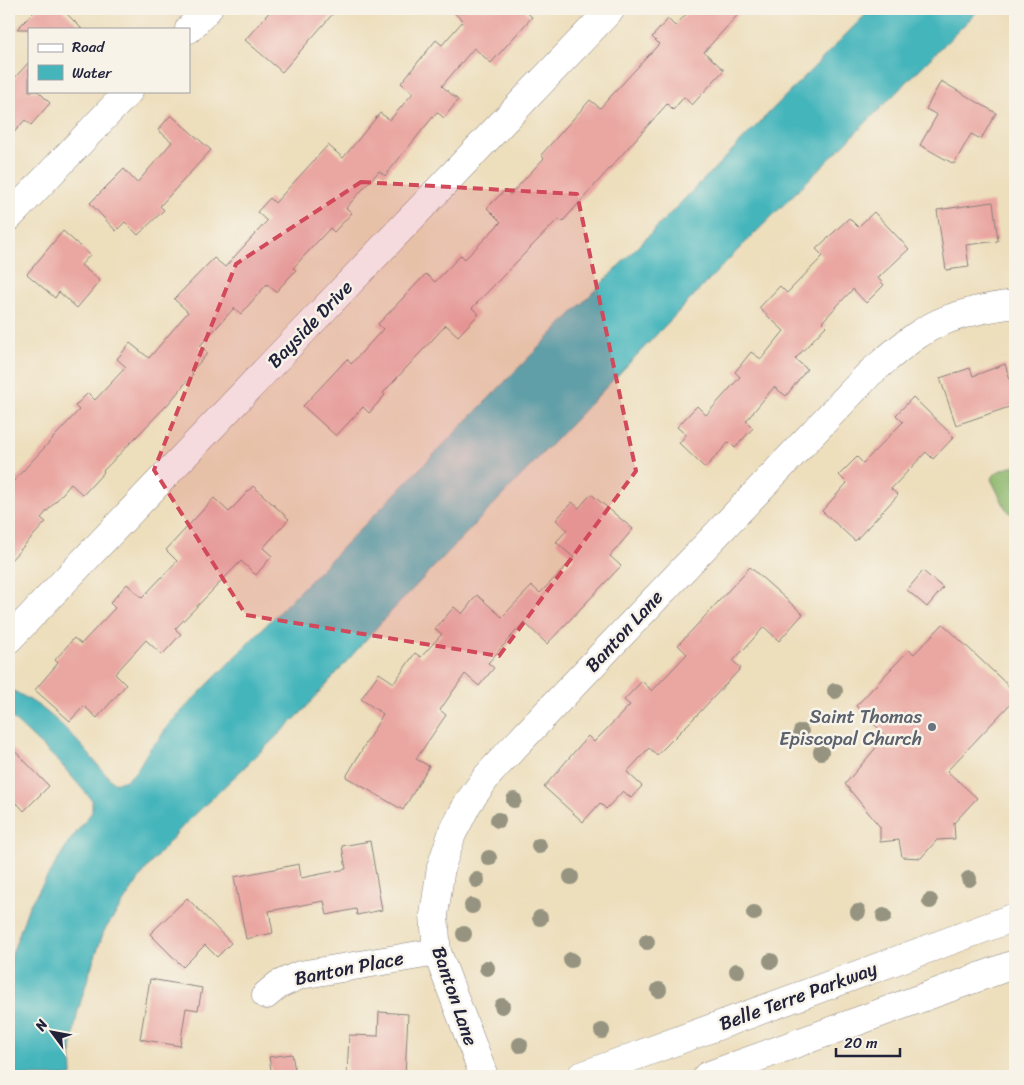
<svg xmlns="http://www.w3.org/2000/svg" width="1024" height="1085" viewBox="0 0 1024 1085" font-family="Sriracha,sans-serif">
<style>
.forest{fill:#8fb86e;stroke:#586d54}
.water{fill:#45b5bc;stroke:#346c7c}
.building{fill:#eaa7a2}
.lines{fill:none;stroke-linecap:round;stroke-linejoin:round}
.minor-casing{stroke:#88807c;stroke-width:29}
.major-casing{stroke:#88807c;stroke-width:29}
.minor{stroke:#fff;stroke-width:28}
.major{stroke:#fff;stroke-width:28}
.tree{fill:#969480}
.marked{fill:#d1495b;fill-opacity:0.2;stroke:#d1495b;stroke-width:4;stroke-dasharray:10 6;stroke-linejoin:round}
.worship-dot{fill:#6b7280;stroke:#f7f3e8;stroke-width:2}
.labels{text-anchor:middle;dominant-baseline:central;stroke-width:5;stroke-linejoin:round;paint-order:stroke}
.street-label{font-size:19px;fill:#22223b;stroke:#f7f3e8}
.worship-label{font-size:19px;fill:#5b616d;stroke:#f7f3e8;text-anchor:end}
</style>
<rect width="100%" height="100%" fill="#f7f3e8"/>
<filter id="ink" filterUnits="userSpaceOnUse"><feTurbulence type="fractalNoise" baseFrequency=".02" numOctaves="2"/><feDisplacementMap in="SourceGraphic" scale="10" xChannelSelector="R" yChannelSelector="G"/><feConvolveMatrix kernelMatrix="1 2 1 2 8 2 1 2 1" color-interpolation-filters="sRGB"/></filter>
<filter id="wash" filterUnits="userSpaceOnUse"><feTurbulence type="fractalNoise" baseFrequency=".0096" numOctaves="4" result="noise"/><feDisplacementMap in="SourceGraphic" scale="20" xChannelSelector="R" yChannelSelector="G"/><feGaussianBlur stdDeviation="1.12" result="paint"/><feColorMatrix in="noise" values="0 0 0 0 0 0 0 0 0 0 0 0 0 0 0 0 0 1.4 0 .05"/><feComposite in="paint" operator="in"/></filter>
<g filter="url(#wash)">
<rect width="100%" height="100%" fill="#eddebc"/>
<path class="forest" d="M1015 465V518L1006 509 991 479 997 472Z"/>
<path class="water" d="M871 9H980L727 261 385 618 302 712 182 827 146 869 104 931 90 971 77 1014 71 1050 72 1076H9V973L12 954 29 906 69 842 92 812V800L59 762 9 715V689C37 701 59 721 79 743 91 756 101 770 113 782 134 785 141 760 151 747 154 744 157 742 160 738 163 734 165 729 168 725Z"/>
<g id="blocks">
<path class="building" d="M37 9H62L82 29H17Z
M272 9H337L282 72 245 40Z
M450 9H523L532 17 491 63 474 48 442 86 458 100 444 118 437 112 385 176 379 171 346 208 352 213 334 232 330 228 293 268 296 270 276 292 267 284 241 314 234 308 200 346 208 353 191 372 193 374 169 403 103 471 104 472 83 495 71 484 41 518 46 522 9 562V486L79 410 75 406 88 393 95 400 126 367 117 359 130 343 149 358 188 312 174 299 214 258 225 267 267 221 257 212 270 198 275 203 328 145 343 158 380 113 390 120 413 93 401 83 436 40 442 45 463 21Z
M691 9H743L704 52 724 70 692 105 684 97 673 110 667 104 562 222 558 219 472 308 479 314 458 336 446 325 383 393 385 395 369 413 363 407 336 436 303 406 347 359 351 364 383 329 378 324 426 274 435 282 461 255 465 259 501 222 487 208 505 190 510 195 544 158 541 155 590 100 600 108 659 44 652 37 668 19 675 26Z
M29 62V91H38L50 103 31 125 25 120 9 138V84Z
M941 81 996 113 981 139 971 134 954 164 920 145 937 115 926 109Z
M171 115 211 150 160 206 164 210 138 235 125 222 116 231 90 203 124 169 137 183 172 142 158 130Z
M993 202 998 241 966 245 969 267 946 270 937 210Z
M874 212 909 249 878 278 884 285 866 303 853 289 822 322 826 326 795 359 807 369 786 396 774 387 746 421 753 428 735 448 729 442 705 468 679 443 686 435 677 427 697 406 706 415 740 377 735 372 751 352 761 359 784 331 759 308 780 286 787 293 823 256 816 249 849 218 858 227Z
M63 231 90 255 81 265 100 281 77 308 59 292 55 298 27 274Z
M1005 364 1015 395V405L956 425 940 378 970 368 973 376Z
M913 397 954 437 933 459 926 452 891 489 898 495 855 541 822 511 847 483 839 475 857 457 863 463 903 422 896 415Z
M253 486 289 519 263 548 272 556 256 575 241 561 175 629 181 634 162 655 146 640 115 674 126 685 97 718 84 706 70 721 35 690 58 663 55 660 74 638 81 644 115 608 110 603 127 584 142 598 177 561 166 550 214 498 229 512Z
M591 494 633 529 610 556 621 566 547 644 524 622 488 663 494 668 479 686 465 674 440 710 446 715 416 759 429 766 403 810 346 777 383 714 361 699 379 673 394 683 415 653 421 657 442 634 435 629 454 607 462 614 477 595 502 617 532 586 540 593 574 558 556 542 567 530 556 520 572 502 579 508Z
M750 567 803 614 779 641 764 627 733 661 741 668 697 715 657 755 649 748 627 772 642 786 631 798 623 791 606 809 600 803 583 822 544 787 588 736 594 742 630 705 624 700 642 681 652 691 687 654 678 645 696 626Z
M923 571 943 588 927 607 907 590Z
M943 624 1015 692V699L947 771 977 798 954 823 955 839 937 840 921 858 902 857 899 840 880 842V827L845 784 886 736 856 706 909 650 914 654Z
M9 745 49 786 24 811 17 803 9 811Z
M370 841 382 910 357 915 356 909 327 915 324 901 269 911 273 933 246 939 234 877 299 864 301 878 346 869 342 846Z
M187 898 231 943 217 957 205 945 183 967 150 934Z
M150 979 202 988 198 1010 186 1008 180 1046 140 1039Z
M379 1012 408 1014 405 1076H347L349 1035 378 1036Z
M292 1054 296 1076H272L269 1057Z"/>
</g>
</g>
<g filter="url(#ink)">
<use href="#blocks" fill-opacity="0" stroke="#88807c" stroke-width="1"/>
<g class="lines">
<g class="minor-casing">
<path id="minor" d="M189 29 208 9
M9 217 129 91
M9 639 611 9
M266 995 278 985 300 975 437 952
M484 1076 437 952 434 915 441 867 452 834 468 803 488 775 500 762 870 373C886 360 902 345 919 334 946 315 983 308 1015 304"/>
</g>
<g class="major-casing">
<path id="major" d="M581 1076 1015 917
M707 1076 1015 964"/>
</g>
<use href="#minor" class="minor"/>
<use href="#major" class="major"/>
</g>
<g class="tree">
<circle cx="835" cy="691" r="8"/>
<circle cx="801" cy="732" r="8"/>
<circle cx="821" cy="752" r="8"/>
<circle cx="514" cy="800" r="8"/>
<circle cx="498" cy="820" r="8"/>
<circle cx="539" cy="846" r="8"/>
<circle cx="489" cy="858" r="8"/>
<circle cx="571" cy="877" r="8"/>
<circle cx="969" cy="879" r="8"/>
<circle cx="477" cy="880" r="8"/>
<circle cx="930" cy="901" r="8"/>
<circle cx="472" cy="906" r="8"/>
<circle cx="858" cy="912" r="8"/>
<circle cx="754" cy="913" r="8"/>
<circle cx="884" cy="916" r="8"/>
<circle cx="540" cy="918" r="8"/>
<circle cx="464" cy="934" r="8"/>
<circle cx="647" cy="942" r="8"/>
<circle cx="571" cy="960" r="8"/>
<circle cx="771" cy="961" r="8"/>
<circle cx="487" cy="968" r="8"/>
<circle cx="737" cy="971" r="8"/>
<circle cx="659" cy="990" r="8"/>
<circle cx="502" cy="1006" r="8"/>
<circle cx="602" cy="1031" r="8"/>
<circle cx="520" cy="1045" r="8"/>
</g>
</g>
<path class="marked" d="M361 182 577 194 636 471 499 656 246 615 154 470 236 264Z"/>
<circle class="worship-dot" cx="932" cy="727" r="5"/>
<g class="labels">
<g class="street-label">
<text transform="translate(310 324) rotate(-46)">Bayside Drive</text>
<text transform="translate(624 631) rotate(-47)">Banton Lane</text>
<text transform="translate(349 968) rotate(-11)">Banton Place</text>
<text transform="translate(455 996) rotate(71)">Banton Lane</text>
<text transform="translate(798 996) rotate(-20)">Belle Terre Parkway</text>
</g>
<g class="worship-label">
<text x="922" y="716">Saint Thomas<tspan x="922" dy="22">Episcopal Church</tspan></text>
</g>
</g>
<rect width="1024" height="1085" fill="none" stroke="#f7f3e8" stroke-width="30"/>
<rect x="28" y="28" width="162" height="65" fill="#f7f3e8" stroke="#a29fa3"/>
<rect x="38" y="44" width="25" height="8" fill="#ffffff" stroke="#a29fa3"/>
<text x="72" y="52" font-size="15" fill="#22223b">Road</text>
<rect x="38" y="65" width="25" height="15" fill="#45b5bc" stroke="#a29fa3"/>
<text x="72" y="78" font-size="15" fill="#22223b">Water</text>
<g transform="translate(52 1032) rotate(302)" stroke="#f7f3e8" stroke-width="4" paint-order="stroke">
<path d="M0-4L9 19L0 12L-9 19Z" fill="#22223b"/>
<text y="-8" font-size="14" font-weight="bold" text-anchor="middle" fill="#22223b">N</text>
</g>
<path d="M836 1048v8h64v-8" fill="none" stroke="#22223b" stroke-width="2.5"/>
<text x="844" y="1048" font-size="15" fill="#22223b" stroke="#f7f3e8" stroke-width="4" paint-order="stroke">20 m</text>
</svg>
